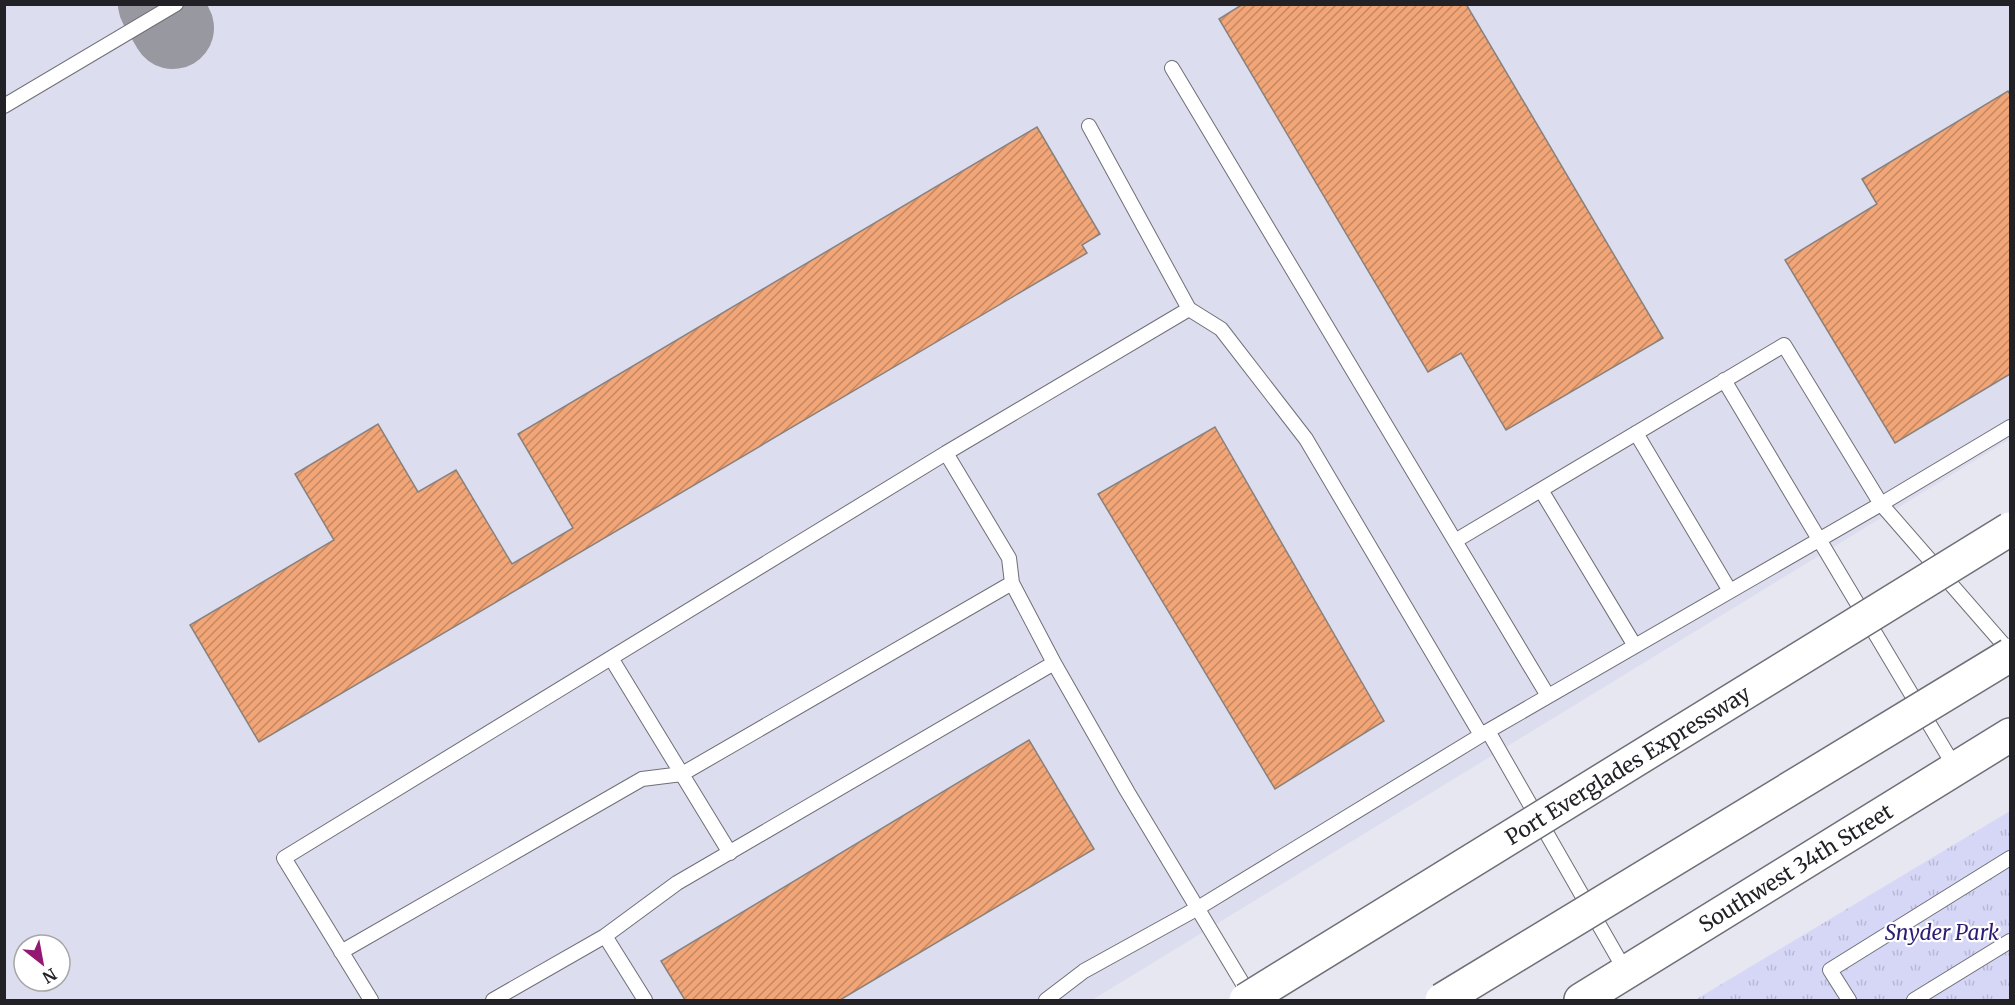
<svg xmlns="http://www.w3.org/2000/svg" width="2015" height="1005" viewBox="0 0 2015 1005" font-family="Merriweather,serif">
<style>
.built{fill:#dcddee;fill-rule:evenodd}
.grass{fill:url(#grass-tufts)}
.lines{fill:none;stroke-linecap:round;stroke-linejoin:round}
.taxiway{stroke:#9898a0;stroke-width:82}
.building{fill:url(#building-hatch);stroke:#8a817c;stroke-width:1.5}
.lane-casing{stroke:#6f6f78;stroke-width:16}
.secondary-casing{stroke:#6f6f78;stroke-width:36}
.lane{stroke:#fff;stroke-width:14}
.secondary{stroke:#fff;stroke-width:33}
.highway-bridge-casing{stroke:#6f6f78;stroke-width:36;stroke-linecap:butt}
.highway-bridge{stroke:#fff;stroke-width:33}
.labels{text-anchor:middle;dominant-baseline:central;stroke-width:4.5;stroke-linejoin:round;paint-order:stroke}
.street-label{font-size:21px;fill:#222226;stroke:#fff}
.park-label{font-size:21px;font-style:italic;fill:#2d1c72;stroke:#fff}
</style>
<defs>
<pattern id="grass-tufts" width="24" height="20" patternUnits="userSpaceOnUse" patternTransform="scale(1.5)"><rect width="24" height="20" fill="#d6d7f7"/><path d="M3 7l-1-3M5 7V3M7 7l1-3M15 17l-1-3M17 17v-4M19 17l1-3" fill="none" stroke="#b7b8d4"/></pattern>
<pattern id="building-hatch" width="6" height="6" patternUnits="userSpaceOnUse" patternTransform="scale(1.5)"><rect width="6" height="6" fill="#f2a678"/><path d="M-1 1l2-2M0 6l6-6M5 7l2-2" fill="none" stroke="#c48762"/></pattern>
</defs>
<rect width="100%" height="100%" fill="#e7e7f1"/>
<path class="built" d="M5 5H2010V439L1092 1000H5ZM24 945H60V981H24Z"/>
<path class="grass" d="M2010 811V1000H1695Z"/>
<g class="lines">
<path class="taxiway" d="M159 4 173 28"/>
</g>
<path class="building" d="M1243 4H1466L1663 338 1506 430 1461 353 1428 372 1219 19Z
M2008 91 2010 95V374L1895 443 1785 260 1877 204 1862 179Z
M1037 127 1100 234 1082 245 1087 253 259 742 190 625 334 540 295 474 378 424 418 492 456 470 512 564 573 528 518 434Z
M1215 427 1384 721 1275 789 1098 494Z
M1029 740 1094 849 840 1000H685L661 961Z"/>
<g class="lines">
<g class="lane-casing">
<path id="lane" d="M1172 68 1455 541
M4 106 176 4
M1189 309 1221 329 1306 439 1481 735
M1724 380 1956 769
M1636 433 1730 591
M946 453 1189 309 1089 126
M1541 490 1635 646
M611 658 730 853
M1548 696 1455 541 1784 345 1881 504 2010 427
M1488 731 1881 504 2010 652
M605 936 677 883 1054 663
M341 952 642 779 682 774 1012 583
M371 1000 284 858 946 453 1009 558 1012 583 1054 663 1127 791 1252 999
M493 1000 605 936 645 1000
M1046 1000 1084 971 1198 908 1488 731 1626 972
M1849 1000 1830 970 2010 858
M1914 1000 2010 941"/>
</g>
<g class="secondary-casing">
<g id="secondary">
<path id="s1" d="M1581 1000 2010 735"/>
</g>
</g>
<use href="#lane" class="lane"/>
<use href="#secondary" class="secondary"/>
<g class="highway-bridge-casing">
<g id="highway-bridge">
<path id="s2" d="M1246 1000 2010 529"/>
<path d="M1442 1000 2010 655"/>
</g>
</g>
<use href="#highway-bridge" class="highway-bridge"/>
</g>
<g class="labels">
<g class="street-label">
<text stroke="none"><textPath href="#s2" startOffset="448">Port Everglades Expressway</textPath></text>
<text stroke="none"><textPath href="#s1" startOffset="252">Southwest 34th Street</textPath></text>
</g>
<g class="park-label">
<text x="1942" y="932">Snyder Park</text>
</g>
</g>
<rect width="2015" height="1005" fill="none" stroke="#222226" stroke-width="12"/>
<g transform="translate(42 963) rotate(149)"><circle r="28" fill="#ffffff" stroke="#a7a7a8" stroke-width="1.5"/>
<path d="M0-4.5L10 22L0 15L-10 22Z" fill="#941772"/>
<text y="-9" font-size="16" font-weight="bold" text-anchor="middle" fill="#222226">N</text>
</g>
</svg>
